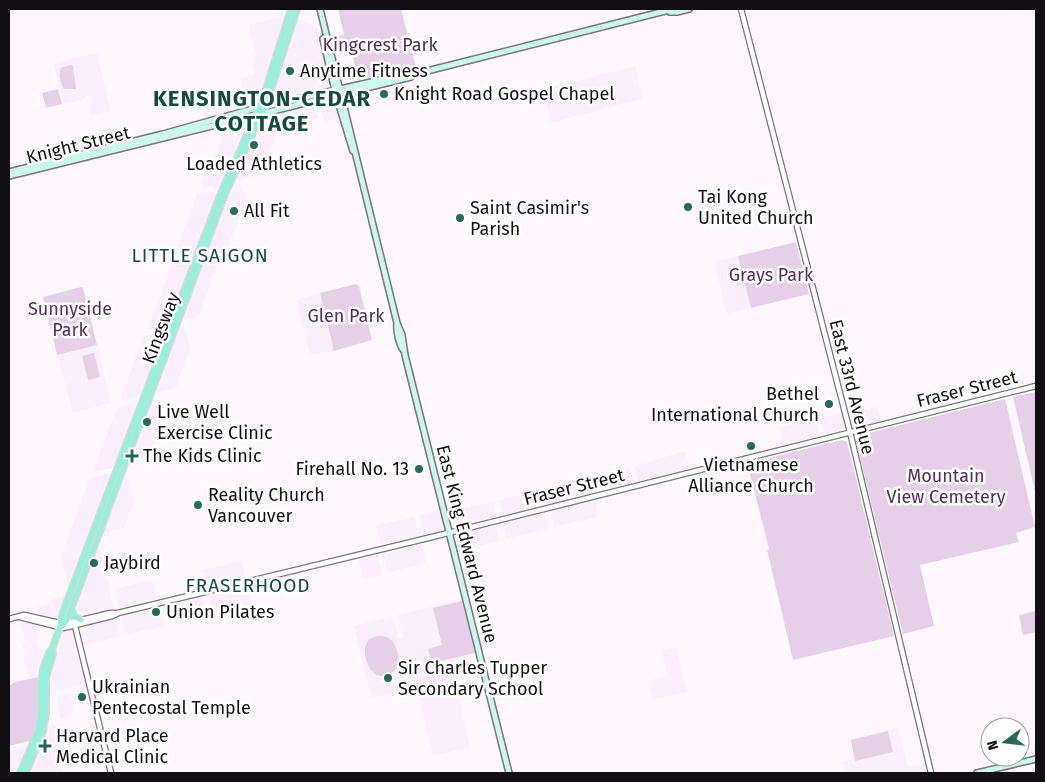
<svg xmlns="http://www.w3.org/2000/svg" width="1045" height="782" viewBox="0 0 1045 782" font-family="'Fira Sans',sans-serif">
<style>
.built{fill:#fceffd}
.green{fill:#e5d0e7}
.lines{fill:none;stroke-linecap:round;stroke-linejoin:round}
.tertiary-casing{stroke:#7a747b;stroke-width:7}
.secondary-casing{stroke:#7a747b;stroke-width:8}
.primary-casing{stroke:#d9d9d9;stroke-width:8}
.tertiary{stroke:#fff;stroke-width:4.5}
.secondary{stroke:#cdf7ed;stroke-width:5}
.primary{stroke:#9aefda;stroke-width:5}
.poi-dot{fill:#286959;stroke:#fff;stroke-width:2}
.labels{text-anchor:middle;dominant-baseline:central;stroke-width:5;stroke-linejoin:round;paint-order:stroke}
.park-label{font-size:18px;fill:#572c5b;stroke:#fff}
.poi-label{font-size:18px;fill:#110f12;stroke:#fff;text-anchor:start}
.street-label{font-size:18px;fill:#110f12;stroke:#fff}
.neighbourhood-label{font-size:19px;letter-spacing:1px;fill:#154a3e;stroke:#fff}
.district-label{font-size:22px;font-weight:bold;letter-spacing:1px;fill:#154a3e;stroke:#fff}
</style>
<rect width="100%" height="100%" fill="#fef8fe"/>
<path class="built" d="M285 16V19L259 104 247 108 240 78 253 75 255 71 253 64 256 56 248 25Z
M296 18 318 28 331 87 274 102 271 98Z
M95 53 98 55 110 111 91 116 89 107 92 100 90 97 87 96 83 100 64 104 54 66 55 63Z
M635 66 643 99 551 123 543 89Z
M332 99 336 101 340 118 324 122 319 103Z
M313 104 315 105 318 118 316 119 279 128 275 114 276 113Z
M267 114 271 115 276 137 257 175 238 181 235 178Z
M250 119 251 123 220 188 217 189 210 187 203 188 200 183 230 124Z
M233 184 243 185 246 201 228 246 208 250V248Z
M209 192 215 194 217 196 195 254 176 259 174 256 197 194Z
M212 255 217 273 214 274 199 317 182 321 181 319 205 256Z
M738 256 751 308 726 314 715 261Z
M189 260 192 262 168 325 147 330 171 266Z
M320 293 334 351 310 355 296 300Z
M179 327 185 328 190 349 176 388 155 393 154 391Z
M162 332 165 334 142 395 123 401 120 400 142 339 144 336Z
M97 345 111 403 73 413 57 355Z
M151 399 156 401 162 425 161 428 150 457 148 459 131 464 129 460Z
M136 403 138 405 115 467 96 472 93 471 116 410 119 407Z
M878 406 881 421 854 427 852 426 849 414Z
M842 413 845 429 825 434 820 418Z
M814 419 816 420 819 434 818 436 785 445 783 444 779 429 781 427Z
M685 451 690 466 689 468 641 481 638 480 634 466Z
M630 467 634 482 602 491 600 490 597 476Z
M126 470 134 503 124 528 102 534 125 471Z
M109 474 112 476 71 585H69L61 558 62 553 89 480 92 478Z
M590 476 592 477 596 491 595 493 551 504 548 503 545 488 547 487Z
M538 490 541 492 544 503 542 505 504 515 502 513 499 502 500 500Z
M591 500 596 501 598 517 554 527 551 511Z
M492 502H494L496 517 455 527 451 525 449 512Z
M440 511 444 528 424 534 420 515Z
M545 513 549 529 506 539 503 523Z
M413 517 415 518 418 536 381 545 376 528 377 525Z
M496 525 500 541 458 550 455 535Z
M420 545 422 546 426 562 424 564 388 573 383 556V554Z
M97 546 100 548 101 552 107 572 105 577 108 582 114 609 79 618 77 617 73 608Z
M376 555 378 557 382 575 363 579 358 560Z
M241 561 246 577 245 579 206 586 202 570Z
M151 580 154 582 157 599 121 608 119 607 115 589Z
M246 587 251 604 250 606 215 614 212 613 209 596Z
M66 596 57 621 38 615 37 607 49 604 50 600Z
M203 597 207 616 169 624 166 606Z
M461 599 463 600 476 652 474 655 454 660 451 665 470 745 468 748 433 756 414 679 410 678 408 680 411 688 408 690 371 698 354 626 392 616 398 634 397 637 401 639 403 636 401 632 398 615Z
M159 608 164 626 126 635 122 619 123 616Z
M115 619 121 636 119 637 82 645 79 632 80 628Z
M21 621 35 625 42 664 39 677 29 680 23 657 25 656 22 643 25 642Z
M73 630 78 648 77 652 79 653 87 683 56 692 50 671 51 667 64 632Z
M676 647 687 692 652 700 647 681 667 676 661 651Z
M70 693 74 709H71L73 716 60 719 56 697Z
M54 723 60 749 59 752 61 754 64 773H29L47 731 51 724Z
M898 727 908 766 926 763 929 773H845L842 762 853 759 848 739Z
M26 746 29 747 28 751 17 773H9V751Z"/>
<path class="green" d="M338 9H401L416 68 358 79 349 43 330 47 328 39 344 35Z
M71 65 73 66 76 89H64C60 81 58 76 61 68Z
M58 89 62 104 46 108 42 93Z
M796 242 809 294 751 308 745 284 737 285 734 273 741 269 738 256Z
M356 284 359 286 372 340 334 351 320 293Z
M81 287 83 288 97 345 57 355 43 297Z
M94 353 100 377 88 380 82 356Z
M1036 392V496L1013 397Z
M1005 399 1035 527 1016 533 1019 542 920 565 934 626 903 634 856 440 861 435Z
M842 440 847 442 894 636 793 660 767 550 769 549 748 466 749 463Z
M462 601 475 653 432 663 428 649 442 645 433 608Z
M1036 611V632L1023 635 1019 615Z
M377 636C398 634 398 656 402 672H399L397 668C379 688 363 667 365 647L369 639Z
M39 677 38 716 33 740 9 746V686L15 682Z
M888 731 893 752 855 761 851 740Z"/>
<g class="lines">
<g class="tertiary-casing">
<path id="tertiary" d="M741 9 850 432 931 773
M20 617 63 628 112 616 117 614
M9 619 24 615 64 624 111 613H118L428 538 1036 386
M75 626 111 773"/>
</g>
<g class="secondary-casing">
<path id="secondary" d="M320 9 397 323 402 335 405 355 509 773
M670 12H677L689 9
M323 39 336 95 353 151
M9 172 163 134 245 111 410 73 415 74
M9 176 411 77 415 74 673 9
M397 323C396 331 399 345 404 351
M977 773 1036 759"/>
</g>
<g class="primary-casing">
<path id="primary" d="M71 608 74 616 81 620
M60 628 67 620 225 194 267 102 297 9
M20 773 38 731 41 713V686L43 669 49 652 52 649 59 630 63 612 221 193 262 102 291 9
M26 773 43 731 46 713V678L53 654 52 649"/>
</g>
<use href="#tertiary" class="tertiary"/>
<use href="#secondary" class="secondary"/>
<use href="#primary" class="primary"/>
</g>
<g class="poi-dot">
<circle cx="290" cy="71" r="5"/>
<circle cx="384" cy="94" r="5"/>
<circle cx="254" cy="145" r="5"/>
<circle cx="688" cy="207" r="5"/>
<circle cx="234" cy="211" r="5"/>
<circle cx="460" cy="218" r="5"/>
<circle cx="829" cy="404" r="5"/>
<circle cx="147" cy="422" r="5"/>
<circle cx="751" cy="446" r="5"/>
<path d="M129.5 448.5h5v5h5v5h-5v5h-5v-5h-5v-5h5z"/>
<circle cx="419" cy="469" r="5"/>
<circle cx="198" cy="505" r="5"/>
<circle cx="94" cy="563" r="5"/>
<circle cx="156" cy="612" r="5"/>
<circle cx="388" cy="678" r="5"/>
<circle cx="82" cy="697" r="5"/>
<path d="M42.5 738.5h5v5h5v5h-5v5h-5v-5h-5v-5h5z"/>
</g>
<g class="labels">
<g class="park-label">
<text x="380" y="45">Kingcrest Park</text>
<text x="771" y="275">Grays Park</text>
<text x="70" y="309">Sunnyside<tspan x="70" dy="21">Park</tspan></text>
<text x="346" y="316">Glen Park</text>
<text x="946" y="476">Mountain<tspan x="946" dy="21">View Cemetery</tspan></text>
</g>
<g class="poi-label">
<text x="300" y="71">Anytime Fitness</text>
<text x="394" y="94">Knight Road Gospel Chapel</text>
<text x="254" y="164" text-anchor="middle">Loaded Athletics</text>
<text x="698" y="197">Tai Kong<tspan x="698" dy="21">United Church</tspan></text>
<text x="470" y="208">Saint Casimir's<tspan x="470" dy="21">Parish</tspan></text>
<text x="244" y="211">All Fit</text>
<text x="819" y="394" text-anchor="end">Bethel<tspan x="819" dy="21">International Church</tspan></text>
<text x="157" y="412">Live Well<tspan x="157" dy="21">Exercise Clinic</tspan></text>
<text x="143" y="456">The Kids Clinic</text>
<text x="751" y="465" text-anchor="middle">Vietnamese<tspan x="751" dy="21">Alliance Church</tspan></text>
<text x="409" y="469" text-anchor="end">Firehall No. 13</text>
<text x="208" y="495">Reality Church<tspan x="208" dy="21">Vancouver</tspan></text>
<text x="104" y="563">Jaybird</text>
<text x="166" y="612">Union Pilates</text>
<text x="398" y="668">Sir Charles Tupper<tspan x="398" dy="21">Secondary School</tspan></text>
<text x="92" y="687">Ukrainian<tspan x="92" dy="21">Pentecostal Temple</tspan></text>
<text x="56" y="736">Harvard Place<tspan x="56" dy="21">Medical Clinic</tspan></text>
</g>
<g class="street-label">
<text transform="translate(78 145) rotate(-14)">Knight Street</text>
<text transform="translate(161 328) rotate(-69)">Kingsway</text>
<text transform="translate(852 387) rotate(76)">East 33rd Avenue</text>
<text transform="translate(967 389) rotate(-14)">Fraser Street</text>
<text transform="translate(574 487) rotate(-14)">Fraser Street</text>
<text transform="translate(467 544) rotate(76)">East King Edward Avenue</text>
</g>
<g class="neighbourhood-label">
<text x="200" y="255">LITTLE SAIGON</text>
<text x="248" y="585">FRASERHOOD</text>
</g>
<g class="district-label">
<text x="262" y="98">KENSINGTON-CEDAR<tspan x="262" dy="25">COTTAGE</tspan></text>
</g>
</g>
<rect width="1045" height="782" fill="none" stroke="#110f12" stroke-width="20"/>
<g transform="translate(1005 742) rotate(255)"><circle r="24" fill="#ffffff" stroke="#a09fa0"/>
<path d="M0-4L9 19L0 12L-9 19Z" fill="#286959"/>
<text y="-8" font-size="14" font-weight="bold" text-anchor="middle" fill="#110f12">N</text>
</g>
</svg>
